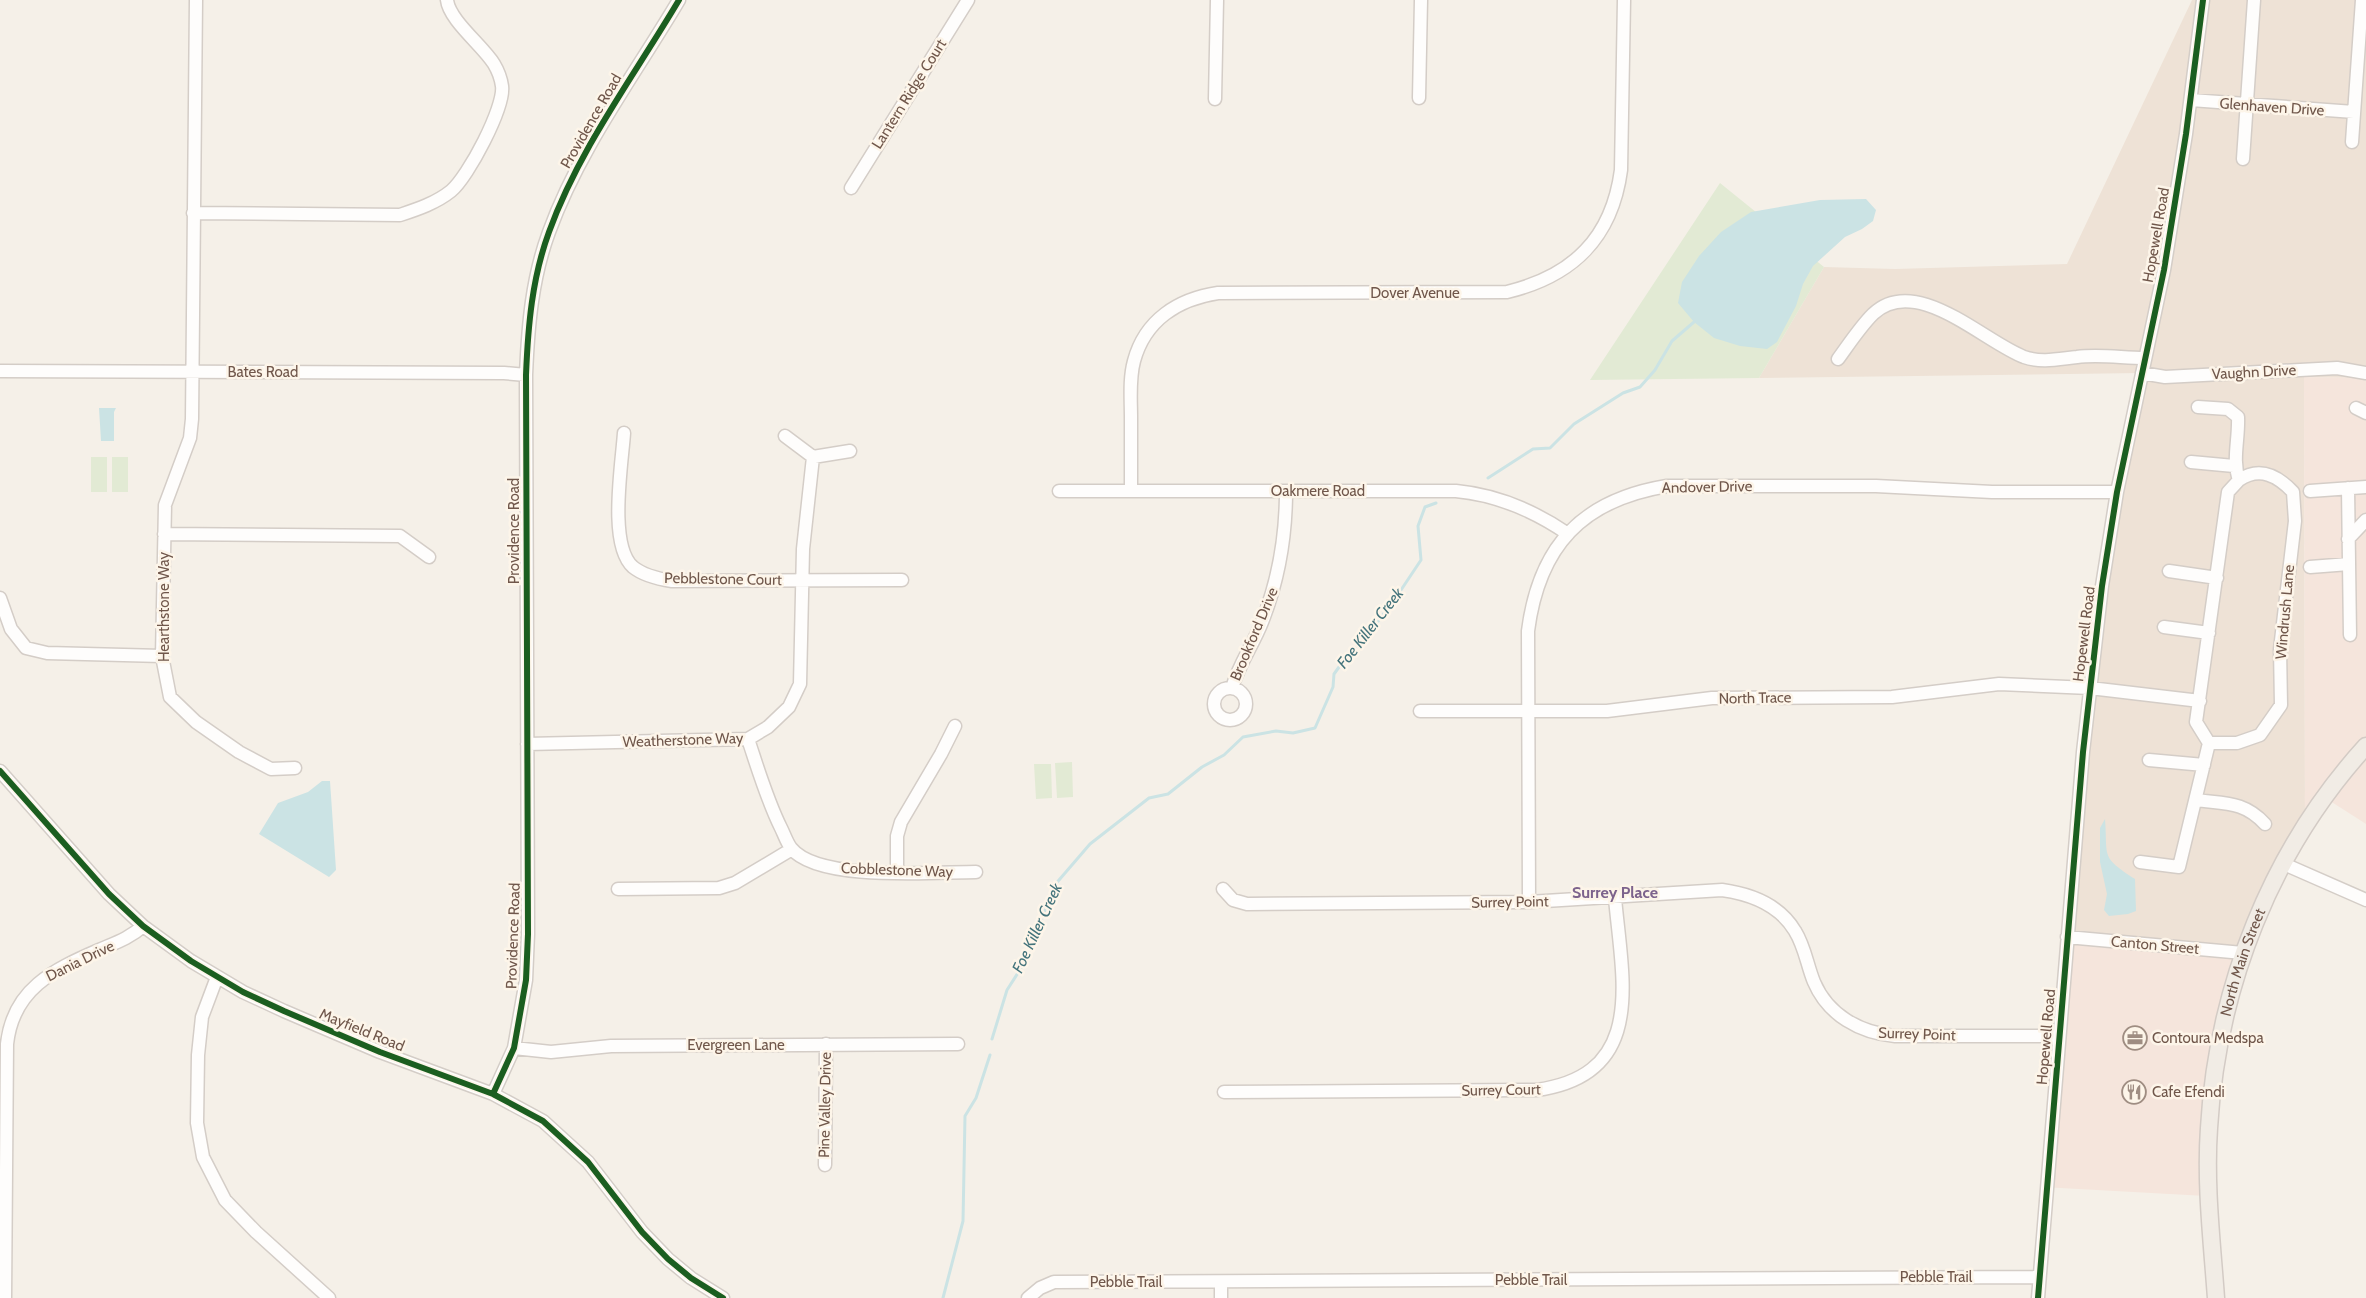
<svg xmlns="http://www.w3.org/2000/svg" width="2366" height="1298" viewBox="0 0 2366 1298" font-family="Cabin,sans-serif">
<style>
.residential{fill:#eee2d6}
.commercial{fill:#f5e5dc}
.green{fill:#e2ead4}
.water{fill:#cbe3e4}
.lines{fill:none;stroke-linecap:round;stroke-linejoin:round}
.stream{stroke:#cbe3e4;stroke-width:3}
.minor-casing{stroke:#d4cdc7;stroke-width:15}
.major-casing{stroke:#d3cbc5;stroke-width:19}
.minor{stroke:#fefdfc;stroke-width:12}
.major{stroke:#f1ece5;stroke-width:16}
.cycleway-casing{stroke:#fdf5e9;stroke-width:9}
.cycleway{stroke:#1b5e20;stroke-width:6}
.labels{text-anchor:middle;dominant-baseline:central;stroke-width:5;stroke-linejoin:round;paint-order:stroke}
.street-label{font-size:15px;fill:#70574b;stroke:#fdf5e9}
.poi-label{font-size:15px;fill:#70574b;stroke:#fdf5e9;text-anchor:start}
.water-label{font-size:16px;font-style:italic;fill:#43737b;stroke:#fdf5e9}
.neighbourhood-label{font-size:16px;font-weight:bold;fill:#7d638c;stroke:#fdf5e9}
</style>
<rect width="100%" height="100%" fill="#f5f0e8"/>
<path class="residential" d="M2192 0H2366V378L2304 377 2305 830 2243 956 2068 941 2105 544 2141 373 1759 378 1824 267 1895 269 2067 264Z"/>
<path class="commercial" d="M2304 377 2366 378V824L2327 799 2305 830Z
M2068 941 2243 956 2223 1019 2206 1196 2042 1187Z"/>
<path class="green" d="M1720 183 1824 267 1759 378 1590 380Z
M91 457H107V492H91Z
M112 457H128V492H112Z
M1072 762 1073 797 1057 798 1055 763Z
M1034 764H1051L1052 798 1036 799Z"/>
<path class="water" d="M1866 199 1876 210 1873 221 1862 229 1845 237 1813 266 1803 284 1796 306 1777 342 1767 349 1740 346 1714 338 1694 322 1678 303 1682 282 1699 256 1721 232 1751 212 1820 200Z
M99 408H116L114 412V441H101Z
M322 781H330L336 870 329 877 259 834 278 803 308 792Z
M2105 819C2108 858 2100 856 2135 879L2136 911 2128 914 2109 916 2104 910 2107 894 2100 862V828Z"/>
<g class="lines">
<path class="stream" d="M1488 478 1533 449 1550 448 1574 424 1623 393 1640 387 1655 370 1672 341 1694 322
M992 1039 1007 990 1025 962 1034 941 1053 887 1090 844 1149 798 1168 794 1202 767 1224 755 1243 737 1276 731 1293 733 1315 728 1333 687 1334 674 1347 656 1366 637 1395 599 1421 560 1418 526 1425 507 1436 503
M943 1298 963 1221 965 1116 976 1098 990 1055"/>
<g class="minor-casing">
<path id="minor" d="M196 0 192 419 190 438 165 505 162 656 170 697 196 722 239 752 271 769 295 768
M1419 98 1421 0
M1215 99 1217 0
M2191 100 2354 112
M2352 142 2362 0
M2243 159 2254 0
M851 188 968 0
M193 213 400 215C418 209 436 203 451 191 468 177 505 107 502 86 501 79 497 69 494 64 483 46 449 20 447 0
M1838 359C1849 344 1860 327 1873 314 1916 273 1984 342 2024 357 2042 363 2058 359 2077 357 2099 354 2123 358 2145 358
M0 371 504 373 526 375
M2142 373 2165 377 2337 368 2366 373
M2198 407 2228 409 2238 417C2239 440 2232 459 2239 480L2228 492 2196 722 2209 743H2237L2260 735 2281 705 2280 649 2295 521 2293 492C2278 476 2260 466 2239 480
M2356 408 2366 413
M624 433C622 464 608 545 633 567 644 576 659 579 672 581L902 580
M785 436 813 457 850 451
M2191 462 2234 466
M2348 488 2350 635
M1059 491H1456C1498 495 1533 510 1568 534
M1131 491C1131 466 1131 442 1131 418 1131 399 1129 379 1134 361 1145 320 1178 299 1218 293L1507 292C1573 276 1612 238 1621 170L1624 0
M2310 491 2366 487
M164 534 400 536 429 557
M2348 539 2366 520
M2310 567 2349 564
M2169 571 2217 578
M0 598 11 629 26 648 47 653 162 656
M2164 627 2209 633
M1232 688C1239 664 1253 645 1262 622 1279 579 1286 537 1286 491
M1214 704a16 16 0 1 1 32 0a16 16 0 1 1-32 0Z
M1420 711H1607L1712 698 1892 697 1999 684 2090 688 2200 701
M748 739C758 769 767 800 781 828 784 834 787 843 791 848 818 882 934 872 976 872
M527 744 748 739 768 727 789 707 800 684 803 549 813 457
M2149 760 2204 765
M0 771 109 894 143 926 191 961 243 992 284 1011 380 1052 493 1094 543 1121 588 1162 642 1232 668 1259 691 1278 723 1298
M2196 800C2225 804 2244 801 2265 824
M2140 862 2179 867 2209 743
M2284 864 2366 900
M897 872V836L901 822 941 754 955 726
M618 889 719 888 735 883 792 849
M1223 889 1233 900 1247 904 1529 902 1722 890C1751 894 1779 904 1795 931 1805 947 1807 965 1814 982 1828 1015 1860 1033 1895 1036H2059
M1529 902 1528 631C1539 546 1582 500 1667 486H1876L1992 492H2117
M2067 937 2243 953
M217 977 202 1017 198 1055 197 1123 203 1157 225 1200 256 1232 329 1298
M514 1048 551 1052 611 1046 958 1044
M1224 1092 1536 1090C1648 1075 1622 979 1615 898
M493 1094 514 1048 526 980 528 934 526 375C528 326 532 278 549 232 579 149 634 76 679 0
M825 1165 826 1044
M5 1298 7 1044C13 989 53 970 99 950 115 943 130 938 143 926
M1028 1298 1040 1288 1054 1282 2039 1277
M1221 1298V1282
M2038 1298 2083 752 2102 586 2117 492 2164 270 2186 134 2203 0"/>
</g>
<g class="major-casing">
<g id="major">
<path id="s1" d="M2216 1298C2212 1242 2205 1184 2209 1128 2217 988 2271 850 2366 746"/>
</g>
</g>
<use href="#minor" class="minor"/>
<use href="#major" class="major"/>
<g class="cycleway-casing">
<path id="cycleway" d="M0 771 109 894 143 926 191 961 243 992 284 1011 380 1052 493 1094 543 1121 588 1162 642 1232 668 1259 691 1278 723 1298
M493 1094 514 1048 526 980 528 934 526 375C528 326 532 278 549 232 579 149 634 76 679 0
M2038 1298 2083 752 2102 586 2117 492 2164 270 2186 134 2203 0"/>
</g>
<use href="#cycleway" class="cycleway"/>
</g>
<defs>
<g id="office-ring" transform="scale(1.25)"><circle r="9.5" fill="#fdf5e9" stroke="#9f8d82" stroke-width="1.5"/><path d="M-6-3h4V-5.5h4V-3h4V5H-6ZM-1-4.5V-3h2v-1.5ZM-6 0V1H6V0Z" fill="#9f8d82"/></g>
<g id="restaurant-ring" transform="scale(1.25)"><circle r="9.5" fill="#fdf5e9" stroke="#9f8d82" stroke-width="1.5"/><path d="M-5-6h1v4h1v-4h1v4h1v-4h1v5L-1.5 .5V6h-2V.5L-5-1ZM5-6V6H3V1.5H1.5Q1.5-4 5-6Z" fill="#9f8d82"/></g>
</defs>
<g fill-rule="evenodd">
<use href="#office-ring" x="2135" y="1038"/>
<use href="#restaurant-ring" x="2134" y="1092"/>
</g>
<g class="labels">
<g class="street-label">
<text transform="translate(909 94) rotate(-58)">Lantern Ridge Court</text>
<text transform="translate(2272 107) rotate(4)">Glenhaven Drive</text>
<text transform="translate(591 121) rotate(-60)">Providence Road</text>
<text transform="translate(2156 235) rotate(-80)">Hopewell Road</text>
<text x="1415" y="293">Dover Avenue</text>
<text x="263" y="372">Bates Road</text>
<text transform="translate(2254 372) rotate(-3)">Vaughn Drive</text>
<text transform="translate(1707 487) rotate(-1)">Andover Drive</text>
<text x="1318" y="491">Oakmere Road</text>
<text transform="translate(514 531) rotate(-90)">Providence Road</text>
<text transform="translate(723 579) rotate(1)">Pebblestone Court</text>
<text transform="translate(164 607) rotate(-90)">Hearthstone Way</text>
<text transform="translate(2285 612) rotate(-85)">Windrush Lane</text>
<text transform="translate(1254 634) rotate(-67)">Brookford Drive</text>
<text transform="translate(2084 634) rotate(-83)">Hopewell Road</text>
<text transform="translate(1755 698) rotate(-1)">North Trace</text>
<text transform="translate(683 740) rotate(-2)">Weatherstone Way</text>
<text transform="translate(897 870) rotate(2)">Cobblestone Way</text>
<text transform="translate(1510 902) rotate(-1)">Surrey Point</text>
<text transform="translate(513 936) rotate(-88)">Providence Road</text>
<text transform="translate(2155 945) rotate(5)">Canton Street</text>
<text transform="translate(80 961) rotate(-26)">Dania Drive</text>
<text stroke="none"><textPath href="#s1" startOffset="340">North Main Street</textPath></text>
<text transform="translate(362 1030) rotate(22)">Mayfield Road</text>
<text transform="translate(1917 1034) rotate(2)">Surrey Point</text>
<text transform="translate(2046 1037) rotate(-85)">Hopewell Road</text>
<text x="736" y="1045">Evergreen Lane</text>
<text transform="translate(1501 1090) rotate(-1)">Surrey Court</text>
<text transform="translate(825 1105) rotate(-89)">Pine Valley Drive</text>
<text x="1936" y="1277">Pebble Trail</text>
<text x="1531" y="1280">Pebble Trail</text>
<text x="1126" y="1282">Pebble Trail</text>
</g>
<g class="poi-label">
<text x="2152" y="1038">Contoura Medspa</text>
<text x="2152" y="1092">Cafe Efendi</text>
</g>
<g class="water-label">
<text transform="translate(1370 628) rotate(-52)">Foe Killer Creek</text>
<text transform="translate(1037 928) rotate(-65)">Foe Killer Creek</text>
</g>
<g class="neighbourhood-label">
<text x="1615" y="892">Surrey Place</text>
</g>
</g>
</svg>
